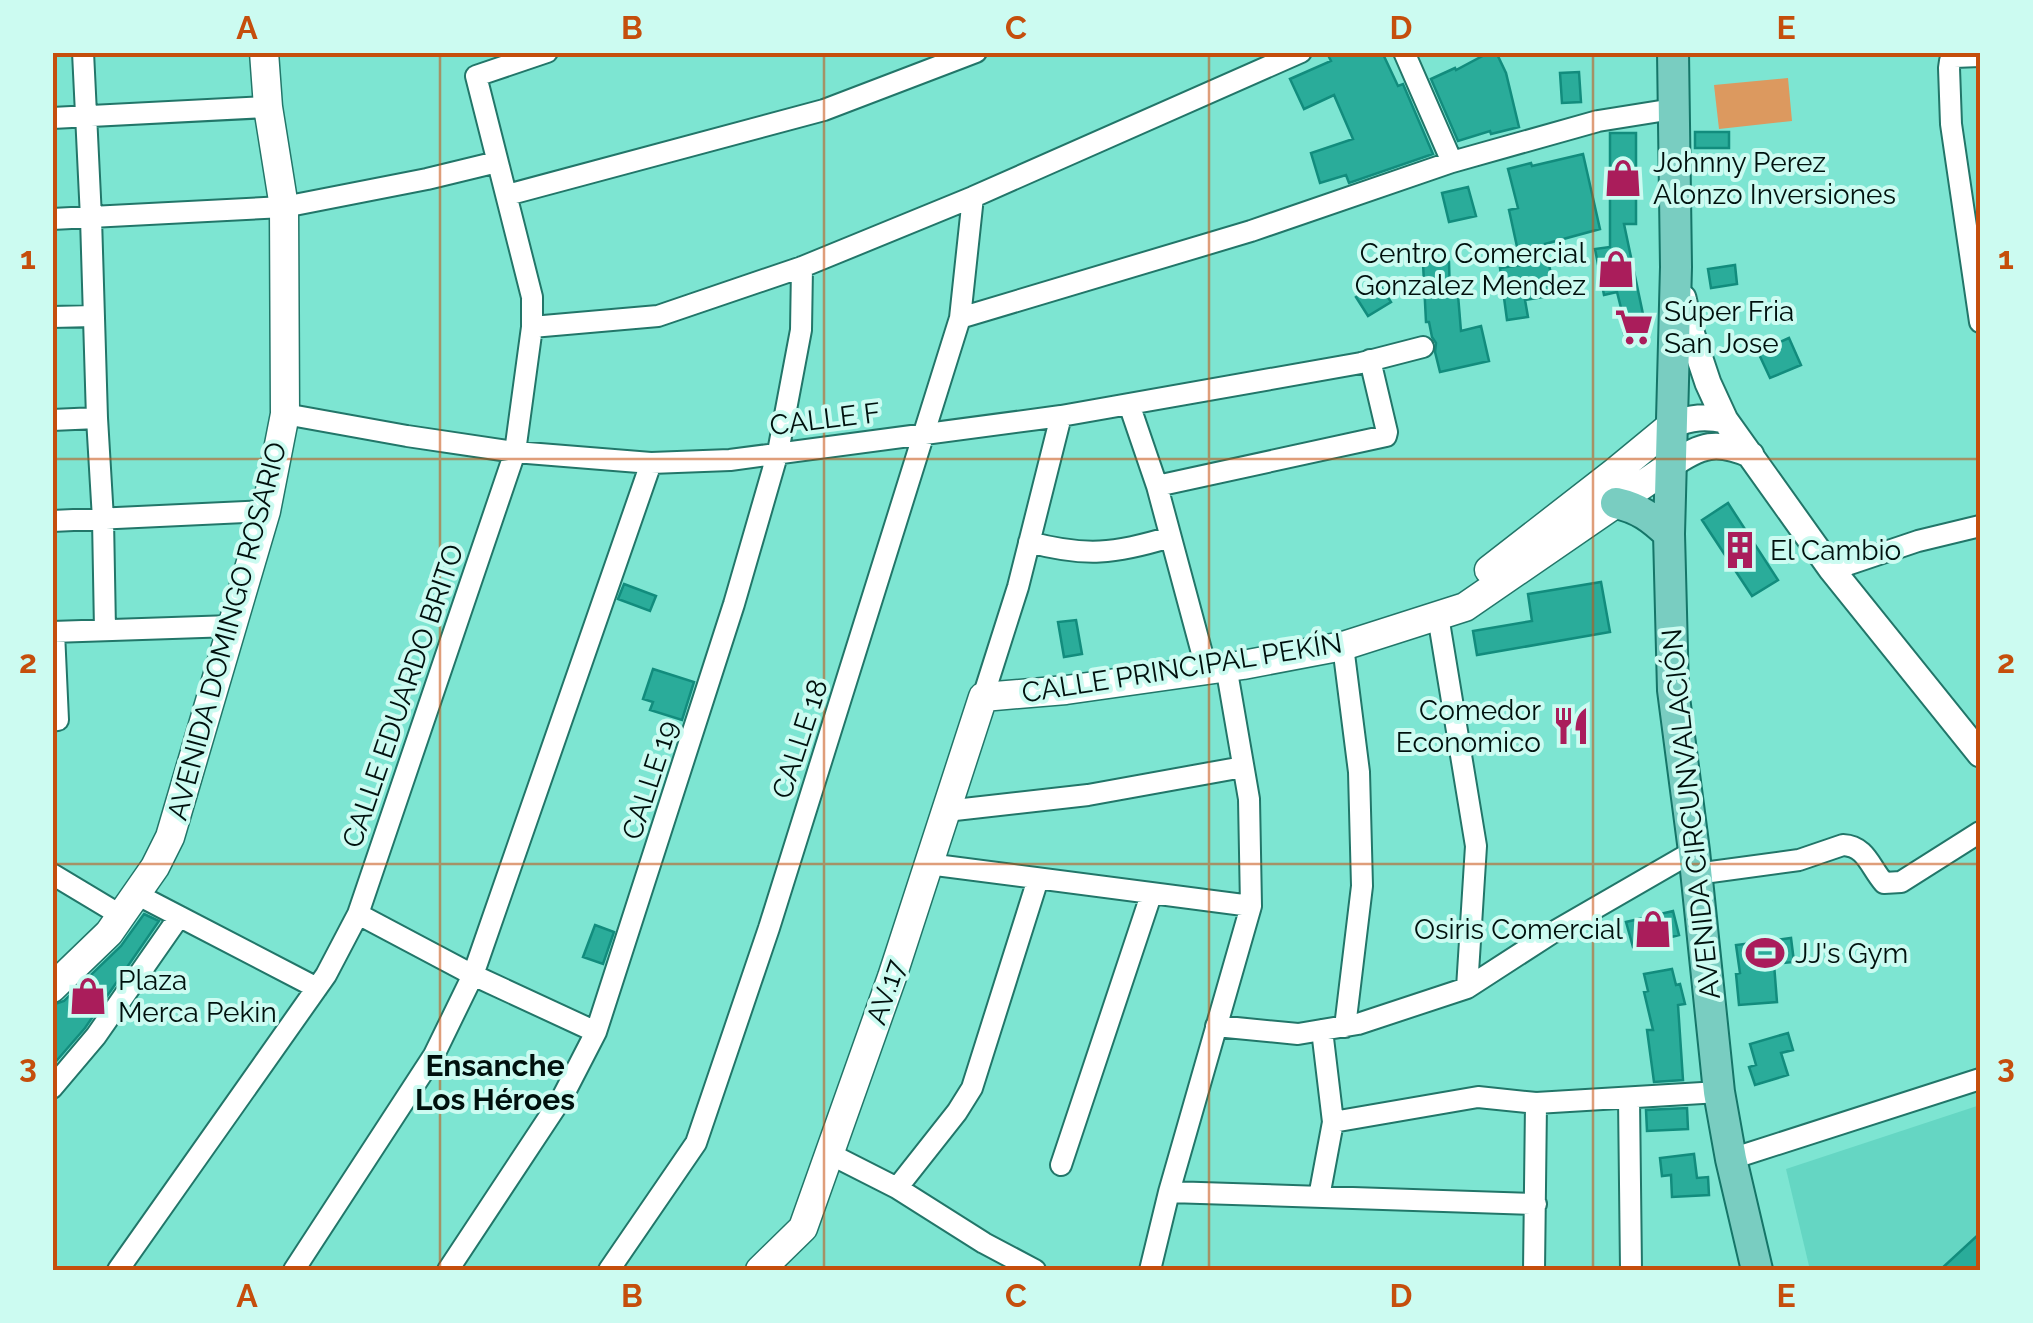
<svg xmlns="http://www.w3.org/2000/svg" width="2033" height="1323" viewBox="0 0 2033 1323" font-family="Raleway,sans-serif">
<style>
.built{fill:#65d6c3}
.green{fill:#dc995f}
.building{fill:#2aac9a;stroke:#128c7d;stroke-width:2.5}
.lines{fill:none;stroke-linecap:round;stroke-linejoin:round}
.minor-casing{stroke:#227669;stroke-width:24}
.tertiary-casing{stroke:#227669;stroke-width:29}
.secondary-casing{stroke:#227669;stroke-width:31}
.primary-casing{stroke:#157568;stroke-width:34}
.minor{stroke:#fff;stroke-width:20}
.tertiary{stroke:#fff;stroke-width:25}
.secondary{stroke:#fff;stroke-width:28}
.primary{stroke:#79cdc1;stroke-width:30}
.grid{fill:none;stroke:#c54e0c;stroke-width:2.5;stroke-opacity:0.55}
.labels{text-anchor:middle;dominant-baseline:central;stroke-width:8;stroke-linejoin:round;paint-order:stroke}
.poi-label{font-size:28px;fill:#00110e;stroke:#ccfbf1;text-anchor:start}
.street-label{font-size:28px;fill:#00110e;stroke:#ccfbf1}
.neighbourhood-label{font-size:30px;font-weight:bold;fill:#00110e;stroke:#ccfbf1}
.neatline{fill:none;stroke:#c54e0c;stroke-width:4}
.grid-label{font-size:32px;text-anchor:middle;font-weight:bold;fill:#c54e0c}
</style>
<rect width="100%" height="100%" fill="#7de5d2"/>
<path class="built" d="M1980 1105V1270H1810L1786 1169Z"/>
<path class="green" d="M1788 78 1792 121 1719 129 1714 85Z"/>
<path class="building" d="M1338 52H1382L1398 86 1403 84 1433 154 1349 183 1346 175 1320 183 1311 153 1353 139 1334 95 1304 109 1290 79 1331 61 1329 57Z
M1490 52H1496L1506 73 1519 127 1491 134 1490 131 1458 141 1431 79 1455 68 1456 70Z
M1579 72 1581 102 1562 103 1560 73Z
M1695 132H1729V148H1695Z
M1610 133H1636V224H1624L1647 333 1625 338 1621 321 1624 320 1617 292 1604 295 1595 249 1610 247Z
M1583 154 1600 229 1545 244 1555 295 1525 300 1528 317 1507 320 1500 268 1521 265 1509 210 1518 208 1508 169 1531 163 1532 166Z
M1468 187 1476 216 1449 222 1442 193Z
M1449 262 1450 296 1458 295 1461 331 1481 326 1489 361 1440 372 1435 352 1436 343 1432 337 1429 322H1426L1423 263Z
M1735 265 1737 284 1711 288 1708 269Z
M1378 282 1391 302 1368 316 1356 297Z
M1789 338 1801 365 1770 378 1758 352Z
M1728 503 1778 580 1752 596 1702 520Z
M1601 582 1610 632 1477 655 1473 631 1532 621 1528 594Z
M624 584 656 596 650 611 618 599Z
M1076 620 1082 654 1064 657 1058 622Z
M653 669 694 682 682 720 650 710 653 702 643 699Z
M1673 911 1679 935 1633 947 1626 922Z
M144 914 159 921 85 1028 52 1066V1005L64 1001 121 946Z
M595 925 614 932 603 964 583 957Z
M1791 938 1794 962 1774 964 1777 1002 1739 1005 1736 974 1740 973 1736 945Z
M1672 969 1676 985 1680 984 1685 1004 1678 1005 1683 1080 1654 1082 1647 1030H1653L1644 992 1648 991 1644 974Z
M1788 1033 1793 1050 1781 1053 1788 1075 1755 1085 1749 1067 1756 1065 1750 1044Z
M1687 1108 1688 1129 1647 1131 1646 1110Z
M1694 1154 1697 1178 1708 1177 1709 1195 1672 1197 1671 1175 1662 1176 1660 1158Z
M1980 1233V1270H1940Z"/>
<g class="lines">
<g class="minor-casing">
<path id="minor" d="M83 52 91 218 97 418 103 519 105 630
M1404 52 1452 162
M1980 56 1954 57 1950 61 1949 68 1951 124 1980 322
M52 118 268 107
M507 195 824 110 976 52
M52 219 284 207 427 179 497 162
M52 317 94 316
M960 318 1251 231 1452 162 1598 121 1673 109
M532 327 658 316 802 267 973 197 1301 52
M1129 404 1157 486 1206 668
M285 414 407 436 515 452 651 463 730 460 1061 416 1361 363 1423 347
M52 420 97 418
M1157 486 1386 436 1387 432 1370 360
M52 521 266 511
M1029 542C1085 557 1115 554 1170 537
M1832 570 1918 541 1980 526
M1438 616 1476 846 1467 988
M52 632 232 626
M1343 646 1359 772 1362 886 1345 1027
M983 697 1018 587 1061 416
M52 721 58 720 54 632
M946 811 1088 795 1243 767
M928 864 1251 906
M52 874 122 916
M1696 874 1799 860 1843 845C1866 846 1870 867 1884 883L1901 882 1980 832
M138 895 317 988
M358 914 473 975 596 1032
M1216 1026 1298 1034 1358 1024 1467 988 1552 933 1694 851
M52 1088 96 1036 179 917
M1629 1098 1631 1270
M1333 1122 1478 1097 1536 1103 1719 1092
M830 1154 897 1188 984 1243 1035 1270
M1731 1159 1980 1079
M1061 1165 1151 895
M897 1188 957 1112 972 1088 1038 879
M1169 1192 1536 1204
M1319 1197 1333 1122 1322 1030
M118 1270 326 975 358 914 515 452 532 327V297L476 76 547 52
M294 1270 434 1055 473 975 651 463
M448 1270 563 1096 596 1032 734 604 778 452 801 330 802 267
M609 1270 696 1143 769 928 960 318 973 197
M1150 1270 1169 1192 1251 906 1249 799 1226 666
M1534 1270 1536 1103"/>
</g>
<g class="tertiary-casing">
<path id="tertiary" d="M1683 298 1690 329 1708 383 1725 420 1832 570 1980 754
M1672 425C1691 417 1706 416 1725 420
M1670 466C1701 444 1717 440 1751 455"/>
</g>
<g class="secondary-casing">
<path id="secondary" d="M1489 570 1615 472 1672 425
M52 988 109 933 155 867 170 837 266 511 285 414 284 207 268 107 264 52
M760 1270 803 1228 892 977 983 697 1066 690 1243 665 1343 646 1465 607 1670 466"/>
</g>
<g class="primary-casing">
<path id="primary" d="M1673 52 1676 267 1669 534 1673 690 1694 851 1719 1092 1731 1159 1757 1270
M1616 503C1639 508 1652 518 1669 534"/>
</g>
<use href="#minor" class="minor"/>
<use href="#tertiary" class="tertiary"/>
<use href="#secondary" class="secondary"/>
<use href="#primary" class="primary"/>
</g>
<path class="grid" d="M440 52V1270M824 52V1270M1209 52V1270M1593 52V1270M52 459H1980M52 864H1980"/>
<defs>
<g id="shop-bare" transform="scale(3)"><path d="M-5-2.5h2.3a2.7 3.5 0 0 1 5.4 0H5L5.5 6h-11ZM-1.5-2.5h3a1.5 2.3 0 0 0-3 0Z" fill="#aa1d5b" stroke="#ccfbf1" stroke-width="2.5" paint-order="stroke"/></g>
<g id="supermarket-bare" transform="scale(3)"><path d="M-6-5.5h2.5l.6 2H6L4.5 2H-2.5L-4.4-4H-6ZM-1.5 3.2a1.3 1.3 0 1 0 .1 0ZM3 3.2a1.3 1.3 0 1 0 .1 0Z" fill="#aa1d5b" stroke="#ccfbf1" stroke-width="2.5" paint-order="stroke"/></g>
<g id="building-bare" transform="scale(3)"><path d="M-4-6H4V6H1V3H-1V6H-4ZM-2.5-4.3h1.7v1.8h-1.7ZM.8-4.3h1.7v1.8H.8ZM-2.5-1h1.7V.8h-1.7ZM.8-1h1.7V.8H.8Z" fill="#aa1d5b" stroke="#ccfbf1" stroke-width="2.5" paint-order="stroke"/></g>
<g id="restaurant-bare" transform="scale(3)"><path d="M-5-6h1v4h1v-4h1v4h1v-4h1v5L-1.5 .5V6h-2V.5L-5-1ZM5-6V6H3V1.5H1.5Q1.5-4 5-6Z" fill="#aa1d5b" stroke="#ccfbf1" stroke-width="2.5" paint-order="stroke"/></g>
<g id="stadium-bare" transform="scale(3)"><path d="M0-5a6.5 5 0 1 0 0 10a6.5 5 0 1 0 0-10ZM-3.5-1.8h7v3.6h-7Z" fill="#aa1d5b" stroke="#ccfbf1" stroke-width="2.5" paint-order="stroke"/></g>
</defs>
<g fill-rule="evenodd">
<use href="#shop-bare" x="1623" y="178"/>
<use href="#shop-bare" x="1616" y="269"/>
<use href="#supermarket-bare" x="1634" y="327"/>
<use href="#building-bare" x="1740" y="550"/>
<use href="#restaurant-bare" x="1571" y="726"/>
<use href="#shop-bare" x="1653" y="929"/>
<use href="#stadium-bare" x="1765" y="953"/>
<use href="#shop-bare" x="88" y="996"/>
</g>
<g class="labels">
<g class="poi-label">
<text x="1653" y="162">Johnny Perez<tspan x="1653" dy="32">Alonzo Inversiones</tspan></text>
<text x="1586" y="253" text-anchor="end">Centro Comercial<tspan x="1586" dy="32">Gonzalez Mendez</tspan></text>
<text x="1664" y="311">Súper Fria<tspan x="1664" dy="32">San Jose</tspan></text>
<text x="1770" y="550">El Cambio</text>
<text x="1541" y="710" text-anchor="end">Comedor<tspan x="1541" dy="32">Economico</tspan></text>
<text x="1623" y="929" text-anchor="end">Osiris Comercial</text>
<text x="1795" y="953">JJ's Gym</text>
<text x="118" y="980">Plaza<tspan x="118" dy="32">Merca Pekin</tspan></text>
</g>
<g class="street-label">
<text transform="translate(825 419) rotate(-7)">CALLE F</text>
<text transform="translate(227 631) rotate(-75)">AVENIDA DOMINGO ROSARIO</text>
<text transform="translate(1182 668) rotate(-9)">CALLE PRINCIPAL PEKÍN</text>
<text transform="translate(403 696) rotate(-71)">CALLE EDUARDO BRITO</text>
<text transform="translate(800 739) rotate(-72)">CALLE 18</text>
<text transform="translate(650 780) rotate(-72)">CALLE 19</text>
<text transform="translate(1691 814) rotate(-96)">AVENIDA CIRCUNVALACIÓN</text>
<text transform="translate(886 992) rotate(-71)">AV.17</text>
</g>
<g class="neighbourhood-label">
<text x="495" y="1065">Ensanche<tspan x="495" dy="34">Los Héroes</tspan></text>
</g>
</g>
<rect width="2033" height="1323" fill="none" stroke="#ccfbf1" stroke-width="110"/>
<rect x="55" y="55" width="1923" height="1213" class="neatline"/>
<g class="grid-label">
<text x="247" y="39">A</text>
<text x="632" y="39">B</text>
<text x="1016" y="39">C</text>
<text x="1401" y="39">D</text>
<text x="1786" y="39">E</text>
<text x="28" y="269">1</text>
<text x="2006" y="269">1</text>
<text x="28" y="673">2</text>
<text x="2006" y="673">2</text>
<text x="28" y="1077">3</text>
<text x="2006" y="1077">3</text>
<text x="247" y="1307">A</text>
<text x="632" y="1307">B</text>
<text x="1016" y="1307">C</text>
<text x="1401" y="1307">D</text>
<text x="1786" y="1307">E</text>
</g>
</svg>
